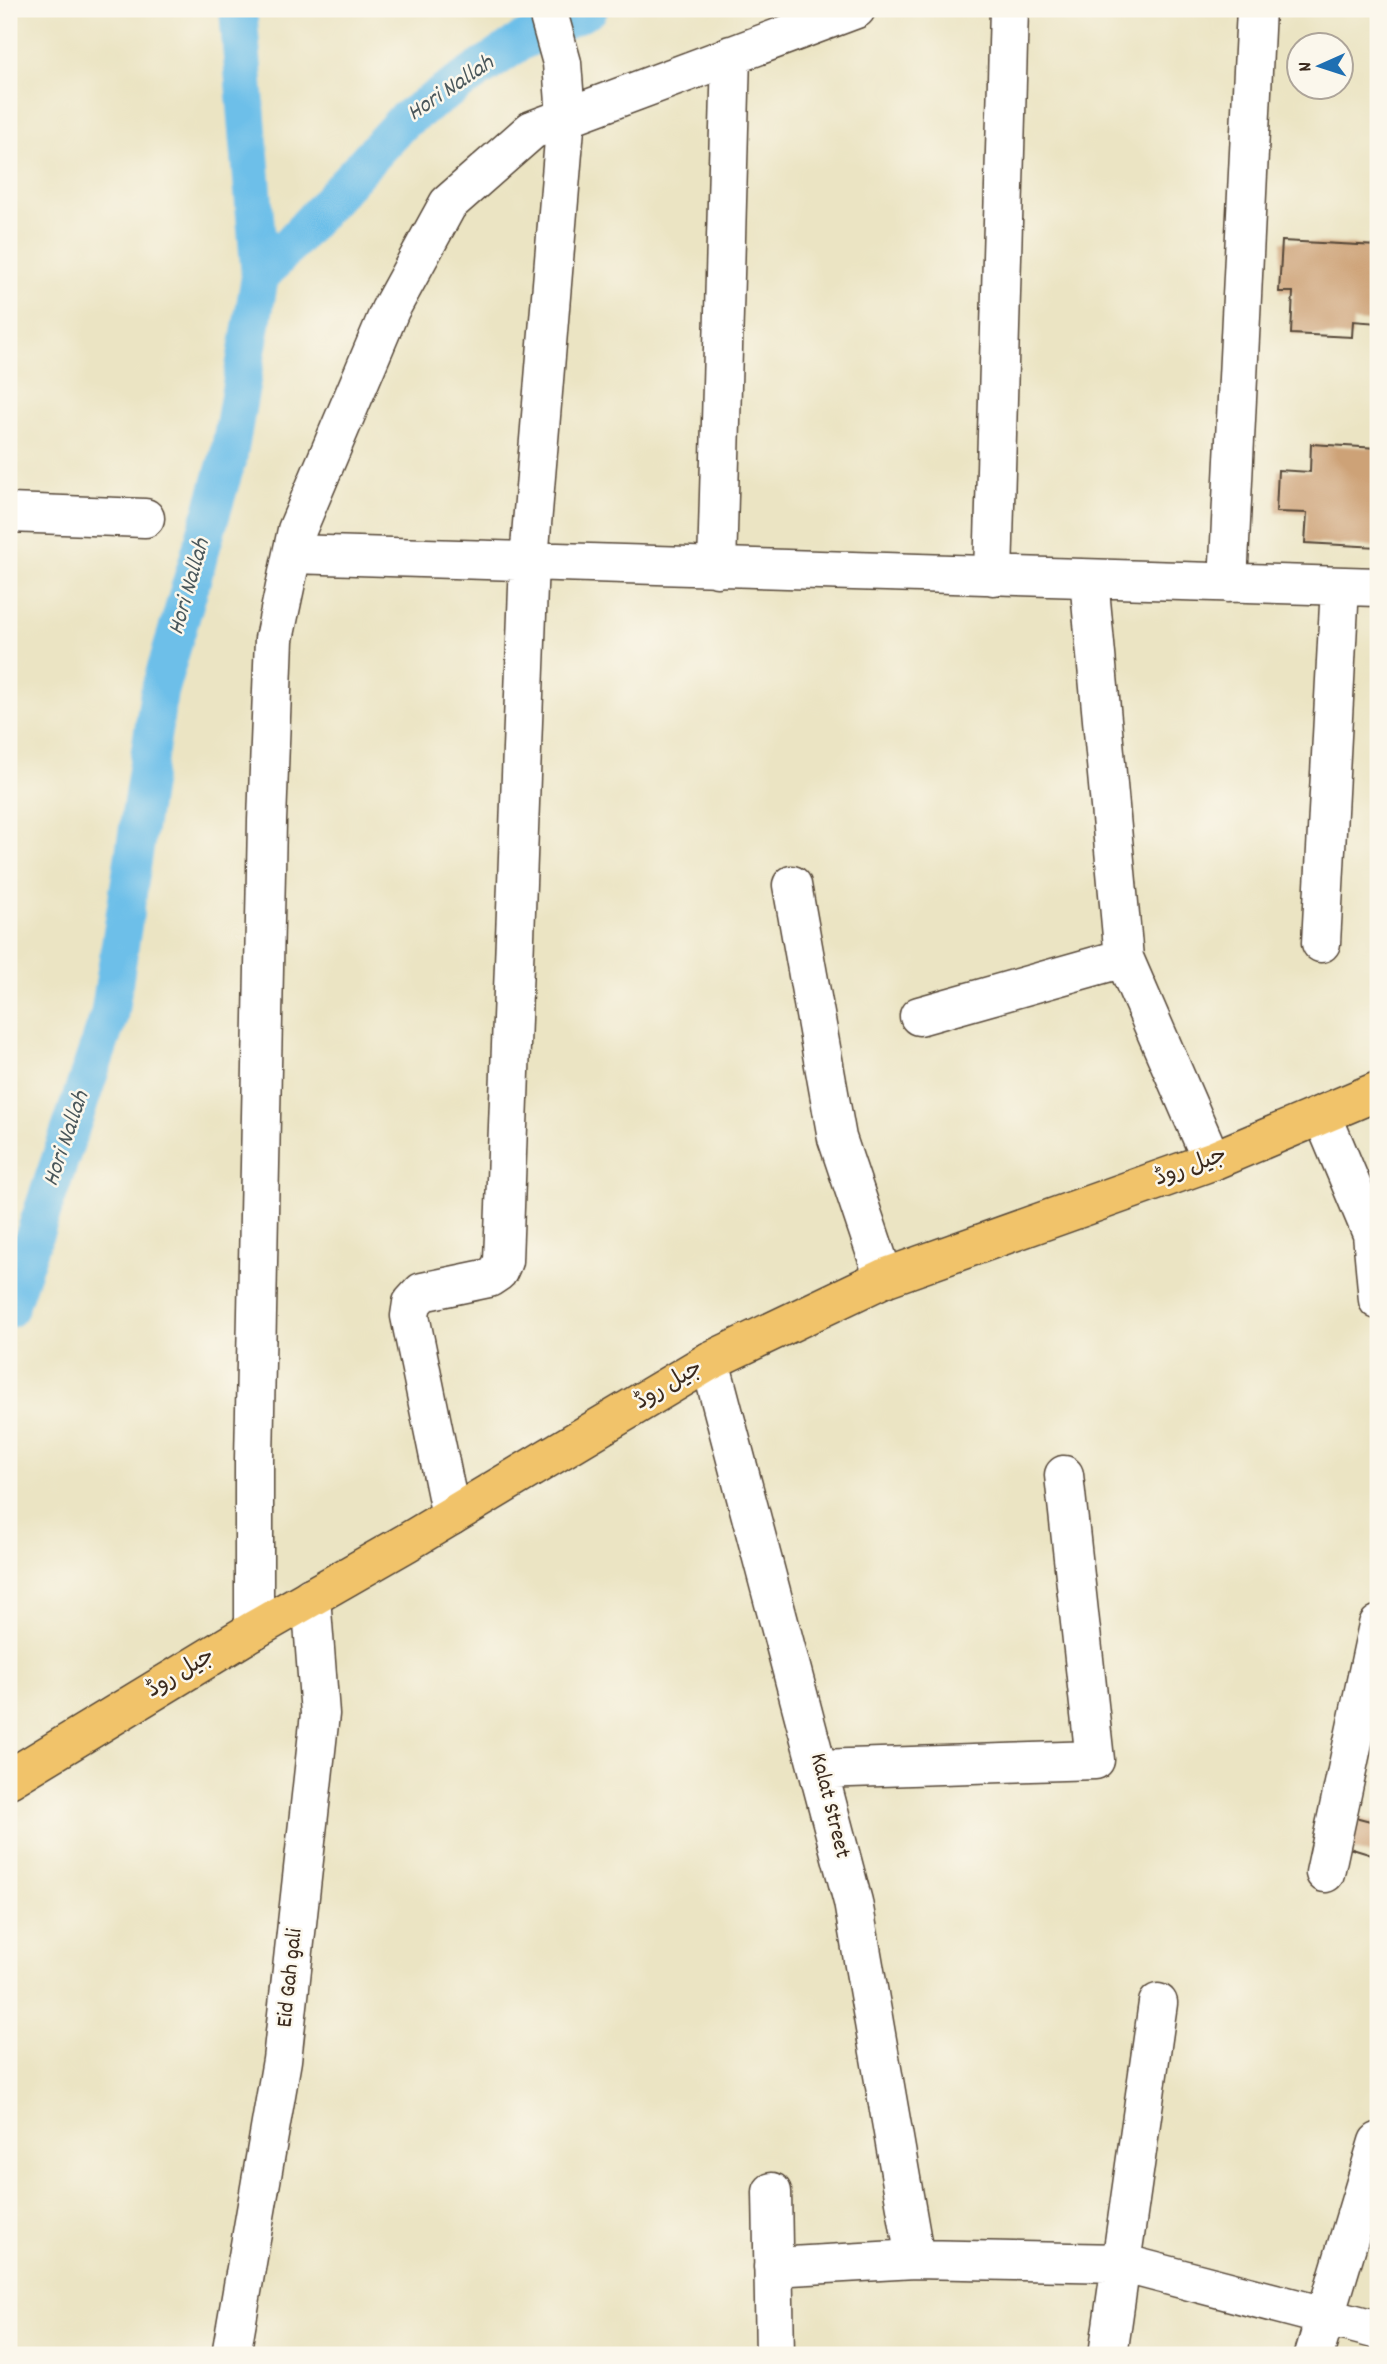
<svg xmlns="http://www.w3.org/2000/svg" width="1387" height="2364" viewBox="0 0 1387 2364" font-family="Dekko,'Playpen Sans Arabic',sans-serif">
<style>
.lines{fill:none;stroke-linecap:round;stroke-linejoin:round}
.canal{stroke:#6dbfe9;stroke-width:38}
.building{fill:#cda277}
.minor-casing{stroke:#554637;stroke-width:41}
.major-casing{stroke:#554637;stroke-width:41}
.minor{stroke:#fff;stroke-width:38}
.major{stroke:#f1c36a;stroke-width:38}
.labels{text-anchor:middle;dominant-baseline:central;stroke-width:5;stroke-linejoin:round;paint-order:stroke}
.street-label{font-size:23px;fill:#3b2a1e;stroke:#fbf7ec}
.water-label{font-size:24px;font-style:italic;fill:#4a575b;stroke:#fbf7ec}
</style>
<rect width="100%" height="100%" fill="#fbf7ec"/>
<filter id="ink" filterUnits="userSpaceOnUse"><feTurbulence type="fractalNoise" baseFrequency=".0143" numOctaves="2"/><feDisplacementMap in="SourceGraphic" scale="14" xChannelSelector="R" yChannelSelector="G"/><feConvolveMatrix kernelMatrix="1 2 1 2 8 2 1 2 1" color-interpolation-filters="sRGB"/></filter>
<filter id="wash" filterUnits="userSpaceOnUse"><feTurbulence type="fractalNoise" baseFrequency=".00686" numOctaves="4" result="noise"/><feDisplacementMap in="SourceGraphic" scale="28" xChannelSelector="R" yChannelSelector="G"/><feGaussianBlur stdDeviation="1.57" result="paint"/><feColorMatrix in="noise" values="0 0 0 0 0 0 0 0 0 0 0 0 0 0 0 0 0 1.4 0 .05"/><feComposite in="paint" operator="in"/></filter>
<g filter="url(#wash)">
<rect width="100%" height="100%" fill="#ebe4c3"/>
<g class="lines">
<path class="canal" d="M238 9 260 277
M9 1309 109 1016 159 692 229 454 260 277 403 121 520 42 589 9"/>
</g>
<g id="blocks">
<path class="building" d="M1282 241 1378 246V323L1353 321 1352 337 1291 334 1293 292H1279Z
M1311 444 1378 448V547L1305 543 1307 513 1276 512 1278 470 1310 472Z
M1355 1817 1378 1823V1857L1346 1847Z"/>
</g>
</g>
<g filter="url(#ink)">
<use href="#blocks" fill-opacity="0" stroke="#554637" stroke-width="2"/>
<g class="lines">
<g class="minor-casing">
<path id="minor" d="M9 513 145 518
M292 554 1378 587
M717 568 731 55
M993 576 1009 9
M1089 579 1124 958 1212 1161
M1228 583 1256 9
M792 885 837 1138 884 1278
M1321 943 1340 586
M919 1016 1124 958
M1322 1115 1372 1234 1378 1300
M710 1361 853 1902 915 2259
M451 1516 410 1316 412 1303 422 1292 489 1278 498 1272 503 1261 529 560 566 116 562 63 547 9
M254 1630V1460L267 821 274 639 297 530 390 310 448 204 532 130 856 9
M819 1769 1095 1760 1064 1475
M1325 1873 1378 1625
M772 2192 775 2355
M773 2267 915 2259 1121 2263 1378 2330
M231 2355 282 2060 320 1714 311 1597
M1108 2355 1158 2003
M1314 2355 1378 2142"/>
</g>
<g class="major-casing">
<path id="major" d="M9 1779 254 1630 406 1543 710 1361 884 1278 1212 1161 1378 1091"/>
</g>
<use href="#minor" class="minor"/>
<use href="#major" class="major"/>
</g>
</g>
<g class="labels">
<g class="street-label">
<text transform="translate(1191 1168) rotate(-20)">جیل روڈ</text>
<text transform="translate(669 1386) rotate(-31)">جیل روڈ</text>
<text transform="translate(181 1674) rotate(-31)">جیل روڈ</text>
<text transform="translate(829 1806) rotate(76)">Kalat Street</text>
<text transform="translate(291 1978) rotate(-84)">Eid Gah gali</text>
</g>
<g class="water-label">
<text transform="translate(451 89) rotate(-34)">Hori Nallah</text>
<text transform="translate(190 587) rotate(-74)">Hori Nallah</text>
<text transform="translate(67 1139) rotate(-71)">Hori Nallah</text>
</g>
</g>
<rect width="1387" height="2364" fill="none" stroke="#fbf7ec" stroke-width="35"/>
<g transform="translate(1320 66) rotate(267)"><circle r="33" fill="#fbf7ec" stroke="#aea59a" stroke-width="2"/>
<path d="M0-5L12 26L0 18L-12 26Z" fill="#1f6fb2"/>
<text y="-10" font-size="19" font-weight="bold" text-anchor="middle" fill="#3b2a1e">N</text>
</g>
</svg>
